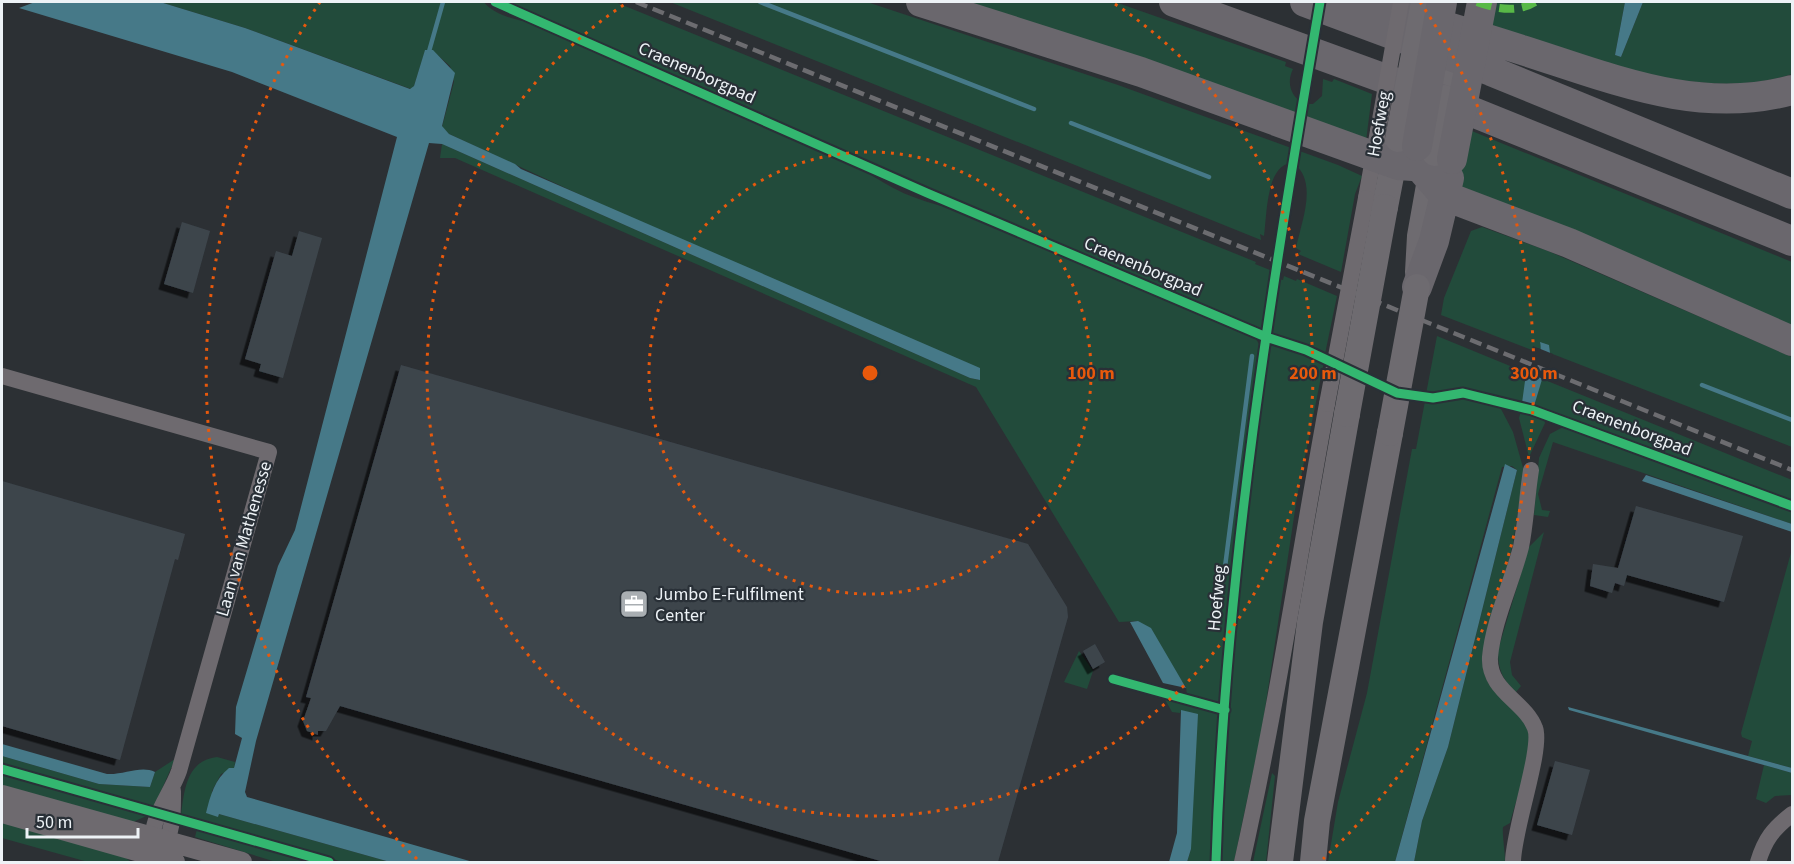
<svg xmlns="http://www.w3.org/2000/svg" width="1794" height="864" viewBox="0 0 1794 864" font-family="'Source Sans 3',sans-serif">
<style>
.green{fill:#224b3b}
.water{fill:#467988}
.pier{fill:#2c3034}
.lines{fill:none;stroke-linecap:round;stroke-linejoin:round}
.stream{stroke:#467988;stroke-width:4.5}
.building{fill:#3d454c;filter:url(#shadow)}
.minor{stroke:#6e6a6f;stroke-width:16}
.tertiary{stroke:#6e6a6f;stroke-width:20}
.primary{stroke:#6e6b70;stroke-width:26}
.motorway{stroke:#6a676d;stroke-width:30}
.rail{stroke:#6c6c70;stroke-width:4.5;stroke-dasharray:12 6;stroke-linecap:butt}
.minor-bridge{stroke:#6e6a6f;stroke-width:16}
.primary-bridge{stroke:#6e6b70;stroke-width:26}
.motorway-bridge{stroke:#6a676d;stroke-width:30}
.quiet{stroke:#58b947;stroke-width:8;stroke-dasharray:15 8;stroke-linecap:butt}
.cycleway-casing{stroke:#293037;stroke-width:13}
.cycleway{stroke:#33b770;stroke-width:9}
.ring{fill:none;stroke:#e8590c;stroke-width:3;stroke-dasharray:3 6}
.labels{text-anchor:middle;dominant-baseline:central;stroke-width:4.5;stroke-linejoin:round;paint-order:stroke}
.street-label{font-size:18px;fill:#edf2f6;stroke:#293037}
.poi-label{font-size:18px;fill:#edf2f6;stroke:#293037;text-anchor:start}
.centre{fill:#e8590c;stroke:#293037;stroke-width:3}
.ring-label{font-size:18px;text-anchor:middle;font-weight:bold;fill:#e8590c;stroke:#293037;stroke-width:4.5;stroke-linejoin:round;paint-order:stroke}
</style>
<defs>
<filter id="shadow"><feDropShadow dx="-5.5" dy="5.5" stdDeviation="0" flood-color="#0009"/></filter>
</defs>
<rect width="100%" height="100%" fill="#2c3034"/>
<path class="green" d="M160 2H484C492 14 519 22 534 22L863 169C890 189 917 201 951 208L1254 336 1261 347 1242 483 1221 706 1187 695 1186 687 1138 621 1119 622 976 387 455 158H440L442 144 970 378 980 380 449 134 442 127 454 82 450 66 433 51H425L414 86 411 89 245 28Z
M501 2H615L1256 262 1255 264 1270 270 1263 328 1258 330 951 200Z
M670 2H867L1118 85 1338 165 1362 176 1355 194 1341 272 1298 254 1301 251 1296 248C1301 223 1319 181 1293 163 1266 163 1267 215 1264 236L1260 234 1261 240Z
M961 2H1115L1286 62 1285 66 1293 69C1286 83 1291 97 1304 104H1313L1322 96 1323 79 1332 82 1334 79 1372 94 1366 141Z
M1493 2H1625L1615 55 1621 57 1643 2H1792V74C1699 105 1579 54 1488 27Z
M1467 129 1792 262V332L1453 190Z
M1482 227 1548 251 1792 357V447L1550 353 1541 345 1542 350 1533 346 1532 350 1441 315 1444 298 1471 231Z
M1284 276 1296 281 1297 279 1337 296 1325 354 1274 335 1271 332 1279 279 1283 280Z
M1437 336 1532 375 1522 403 1471 389 1426 394Z
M1274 344 1324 362 1297 497 1262 729 1234 862H1220C1226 697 1242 532 1266 368L1270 347Z
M1540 378 1792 480V503L1534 406Z
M1464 397 1497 405 1501 409 1513 432 1524 471 1513 544 1483 658C1481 698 1518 700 1528 731 1535 751 1515 802 1510 823L1503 827C1502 835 1505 850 1505 862H1414L1422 821 1448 747 1517 470 1512 466 1502 467 1395 862H1328L1338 802 1367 693 1412 449H1416L1425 401Z
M1521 411 1544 418 1545 423 1529 457 1519 418Z
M1565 426 1646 454 1792 510V524L1553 442 1538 494 1542 510 1550 511 1548 517 1534 515 1539 458 1550 434Z
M1544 532 1510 662 1512 675 1521 686 1516 692C1502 679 1498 669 1498 650L1529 547Z
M1792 549V768L1748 756 1752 741 1742 737 1741 733Z
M1079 651 1093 671 1087 689 1064 682Z
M1163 696 1221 713 1213 862H1187L1191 849 1181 710 1180 713 1172 712Z
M2 756 99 784 150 787 155 772 175 759 151 814 133 822 2 790Z
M217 757 235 762 234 769 221 774 212 791 218 817 219 814 390 862H343L181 816C184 790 187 760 217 757Z
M1764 765 1792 773V795L1775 796 1766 803 1756 799Z
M1272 773 1275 776 1266 862H1253Z
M2 819 126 858 131 862H88L2 838Z
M197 829 312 862H276L195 837Z"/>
<path class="water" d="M35 2H160L245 28 410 89 414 86 425 50H433L455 73 442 126 449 134 515 164 521 169 980 368V380L970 378 442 144 429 143 256 741 245 792 247 797 473 862H390L219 814 218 817 206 813C210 796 215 779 229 768H234L242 738 235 734 236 707 278 566 295 530 397 137 232 72 19 8Z
M1625 2H1643L1621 57 1615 55Z
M1540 342 1549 345 1550 353 1534 406 1522 403 1525 381C1535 374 1543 353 1540 342Z
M1505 464 1517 470 1448 747 1422 821 1414 862H1395Z
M1646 475 1792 524V532L1642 481Z
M1138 621 1151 628 1186 688 1163 683 1130 622Z
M1568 707 1792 768V773L1569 710Z
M1181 710 1198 714 1191 849 1187 862H1169L1177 833Z
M2 744 107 774C124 775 141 765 155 772L150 787 99 784 2 756Z"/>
<path class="pier" d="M1538 348 1553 354 1543 379 1529 373Z"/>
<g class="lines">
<path class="stream" d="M760 2 1034 109
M428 55 443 2
M1071 123 1209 177
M1702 385 1792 420
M1225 567 1252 356"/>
</g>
<path class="building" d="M182 222 210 231 193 293 164 284Z
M299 231 322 238 283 378 259 371 261 364 245 359 276 251 292 256Z
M401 365 1028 544 1067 607 1068 617 998 862H884L340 706 326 731H318V735L307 731 303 721 311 698 306 697Z
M2 481 185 534 178 560 175 559 120 760 2 726Z
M1636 506 1743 536 1724 602 1627 575 1624 586 1615 583 1612 593 1590 586 1593 564 1618 568Z
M1095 644 1105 662 1093 669 1083 651Z
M1555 761 1590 770 1572 835 1537 825Z"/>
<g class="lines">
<path class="minor" d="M1366 198 1378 131
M2 376 269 452 179 771C171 795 147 821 154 847
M161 850C174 832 173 812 173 791
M1242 862C1276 711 1299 557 1327 404
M1513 862C1513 831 1543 748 1535 728 1525 701 1488 691 1490 657 1493 622 1512 582 1521 547 1526 522 1527 495 1531 470
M1758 862C1765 839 1773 829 1792 814"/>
<path class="tertiary" d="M2 795 242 862
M2 813 175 862"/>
<path class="primary" d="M1445 98 1454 71
M1385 207 1397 145
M1418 272 1420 236 1433 163
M1280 862 1310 622 1347 414
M1313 862 1317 821 1390 433"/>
<path class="motorway" d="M921 2 1141 72 1398 165 1413 166 1434 158
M1174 2 1438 98 1792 241
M1305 2 1491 71 1792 194
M1365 2C1417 18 1470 33 1522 50 1611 78 1698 116 1792 90
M1417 146 1424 172 1445 196 1569 243 1792 341
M1417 287 1434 241 1449 178"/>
<path class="rail" d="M636 2 1792 470"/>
<path class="minor-bridge" d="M1378 131 1401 2
M1327 404 1366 198"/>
<path class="primary-bridge" d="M1398 139 1424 2
M1435 153 1445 98
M1347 414 1385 207
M1390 433 1417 287"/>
<path class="motorway-bridge" d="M1417 146 1442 2
M1452 159 1482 2"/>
<path class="quiet" d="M1477 2C1496 9 1517 13 1535 2"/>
<g class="cycleway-casing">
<path id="cycleway" d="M495 2 927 193 1266 337 1306 350 1397 393 1433 398 1463 393 1532 410 1792 506
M1113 679 1225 710
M2 769 329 862
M1216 862C1225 573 1271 287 1320 2"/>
</g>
<use href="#cycleway" class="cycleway"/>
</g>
<g class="ring">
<circle cx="870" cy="373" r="221"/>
<path d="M1115 4A443 443 0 1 1 625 4"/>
<path d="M417 859A664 664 0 0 1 320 2M1420 2A664 664 0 0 1 1323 859"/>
</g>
<defs>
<g id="office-square" transform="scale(1.5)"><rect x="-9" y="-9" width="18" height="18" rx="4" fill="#a9aeb2" stroke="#293037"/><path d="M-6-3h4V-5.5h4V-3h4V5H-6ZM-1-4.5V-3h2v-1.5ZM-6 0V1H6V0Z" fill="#fff"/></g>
</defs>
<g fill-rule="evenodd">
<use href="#office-square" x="634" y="604"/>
</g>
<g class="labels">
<g class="street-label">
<text transform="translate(697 73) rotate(24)">Craenenborgpad</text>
<text transform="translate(1379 124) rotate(-80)">Hoefweg</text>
<text transform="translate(1143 267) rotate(23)">Craenenborgpad</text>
<text transform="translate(1632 428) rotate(21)">Craenenborgpad</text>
<text transform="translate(244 539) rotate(-74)">Laan van Mathenesse</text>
<text transform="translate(1217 598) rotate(-85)">Hoefweg</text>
</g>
<g class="poi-label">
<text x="655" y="594">Jumbo E-Fulfilment<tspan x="655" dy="21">Center</tspan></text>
</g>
</g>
<circle cx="870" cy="373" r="9" class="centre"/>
<g class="ring-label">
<text x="1091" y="379">100 m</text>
<text x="1313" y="379">200 m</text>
<text x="1534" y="379">300 m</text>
</g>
<rect width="1794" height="864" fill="none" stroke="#edf2f6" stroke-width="6"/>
<path d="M27 828v9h111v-9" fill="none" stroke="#edf2f6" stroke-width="3"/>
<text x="36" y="828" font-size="18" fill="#edf2f6" stroke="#293037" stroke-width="4.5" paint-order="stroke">50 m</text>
</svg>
